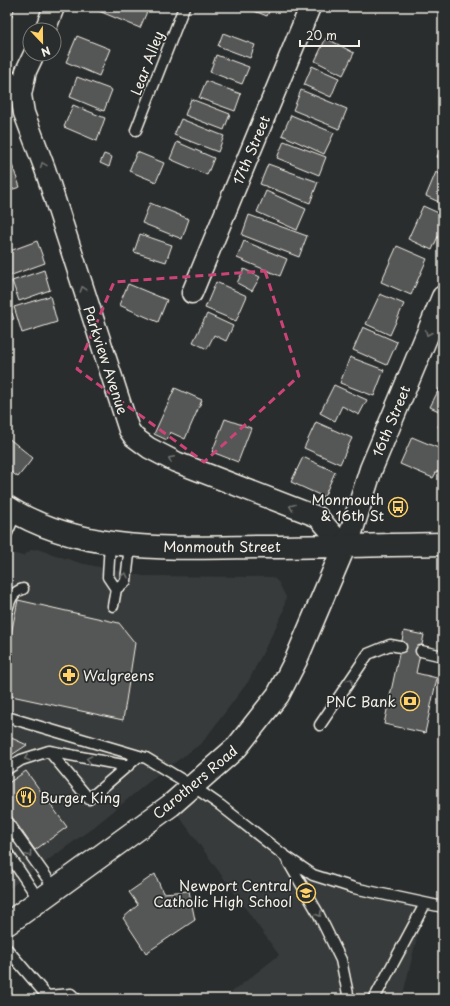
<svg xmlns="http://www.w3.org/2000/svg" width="450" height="1006" viewBox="0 0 450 1006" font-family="'Playpen Sans',sans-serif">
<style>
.built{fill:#373a3a}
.building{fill:#555756;stroke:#f4f1e8}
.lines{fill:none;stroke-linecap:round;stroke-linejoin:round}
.lane-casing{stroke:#f4f1e8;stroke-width:13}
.street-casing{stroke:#f4f1e8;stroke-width:23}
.secondary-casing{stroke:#f4f1e8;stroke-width:25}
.primary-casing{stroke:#f4f1e8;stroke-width:25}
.lane{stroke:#2a2d2e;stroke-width:10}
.street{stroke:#2a2d2e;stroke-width:20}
.secondary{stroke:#2a2d2e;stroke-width:22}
.primary{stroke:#2a2d2e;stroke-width:22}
.oneway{stroke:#71726f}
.marked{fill:none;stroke:#cc4377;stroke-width:3;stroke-dasharray:8 5;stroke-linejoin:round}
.labels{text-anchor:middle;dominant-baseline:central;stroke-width:3.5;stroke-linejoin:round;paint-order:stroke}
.street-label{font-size:14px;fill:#f4f1e8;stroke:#2a2d2e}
.poi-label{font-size:14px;fill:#f4f1e8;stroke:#2a2d2e;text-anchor:end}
</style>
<rect width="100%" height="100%" fill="#2a2d2e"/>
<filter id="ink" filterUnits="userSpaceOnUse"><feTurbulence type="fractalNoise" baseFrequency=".025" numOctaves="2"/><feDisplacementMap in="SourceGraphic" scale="8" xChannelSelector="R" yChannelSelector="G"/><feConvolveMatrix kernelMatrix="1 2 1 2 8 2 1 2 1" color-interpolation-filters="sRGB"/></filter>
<g filter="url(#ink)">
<path class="built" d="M37 549 80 563 143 576 273 577 279 583 286 597 283 613 248 682 202 743 156 776 94 827 7 890V552L23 556 31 550Z
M194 787 313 875 425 904 402 999H223L279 955 171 805Z"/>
<path class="building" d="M95 7H149L140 28 94 9Z
M244 7H271L267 16Z
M7 8 14 10 7 29Z
M223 33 255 45 250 58 218 46Z
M77 36 110 49 99 76 66 62Z
M326 38 354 53 343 75 315 61Z
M216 55 249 67 242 84 210 72Z
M312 66 339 78 331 97 304 85Z
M77 77 112 90 104 111 70 97Z
M206 81 241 94 235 111 199 98Z
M301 90 347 109 339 129 293 110Z
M191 99 230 114 224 130 185 115Z
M73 105 105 118 97 141 64 127Z
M291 115 334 133 324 154 282 135Z
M181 119 224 136 218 152 174 135Z
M284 141 326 157 319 175 277 158Z
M177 142 214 158 207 175 170 159Z
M443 143V160L437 157Z
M137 152 164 163 156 182 129 171Z
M104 154 112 157 109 167 100 163Z
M268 164 318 182 310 203 260 184Z
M12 165 20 187 7 191V166Z
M436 172 443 175V204L426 196Z
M266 191 306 209 297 230 257 212Z
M150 203 189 219 182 239 142 223Z
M423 206 443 215V225L432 250 408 239Z
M249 215 307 236 299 257 242 235Z
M140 234 172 245 166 262 134 252Z
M37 241 45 263 9 276 7 252Z
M244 241 287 259 280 276 237 258Z
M397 246 427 259 411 295 381 282Z
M244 269 260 277 252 291 237 283Z
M44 270 50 290 19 301 12 281Z
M216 282 247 296 236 321 205 308Z
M128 284 167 300 158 322 119 305Z
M380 294 404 304 390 335 366 324Z
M50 296 57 322 22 333 14 307Z
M12 313 14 319 7 321V314Z
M207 314 233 326 226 341 214 335 207 349 193 342Z
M363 327 397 342 387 365 353 350Z
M350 357 384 370 374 396 340 383Z
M334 385 367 400 359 415 342 406 335 421 320 413Z
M440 387 443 388V413L430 407Z
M175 388 202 400 185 439 170 432 167 440 154 434Z
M443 415V429L438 427Z
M225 419 251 428 238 462 212 452Z
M316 422 352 438 340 464 304 448Z
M7 437 33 458 18 477 7 469Z
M412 437 443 450 442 456 443 474 437 471 433 478 400 464Z
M303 457 335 472 324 497 291 482Z
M18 600 119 623 135 643 123 720 7 695V654Z
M404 631 424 635 416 673 437 678 425 733 384 724Z
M7 736 27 745 7 758Z
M26 771 67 827 35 850 7 810V784Z
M155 874 163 893 189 891 195 920 146 953 123 918 138 905 129 892Z"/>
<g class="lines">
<g class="lane-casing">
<path id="lane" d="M136 130 184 7
M7 533 16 513
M110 542 108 577 116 589 126 581 130 545
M113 606 116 589
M7 610C10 600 12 592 23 589
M421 651 443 656
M7 717 146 758 194 787 220 805 285 856 313 875 354 888 443 907
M320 725 368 654 390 645 401 647
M49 751 89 799 139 756
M7 769 21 760 49 751 128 766
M7 822 55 889
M7 852 39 900
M286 858 318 913 341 960 349 999
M7 949 47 996 71 994 76 999
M374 999 425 904"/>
</g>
<g class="street-casing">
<path id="street" d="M45 30 54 7
M34 54 26 71 21 95 24 113 45 169 129 430 134 437 149 448 176 462 318 517 344 547
M7 80 21 95
M192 293 310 7"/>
</g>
<g class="secondary-casing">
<path id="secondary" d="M344 547 348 542 371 469 443 297"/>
</g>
<g class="primary-casing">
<path id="primary" d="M7 507C81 554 174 548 258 547 320 547 381 545 443 544
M7 924 171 805 237 747 278 695 296 660 344 547"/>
</g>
<use href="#lane" class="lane"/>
<use href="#street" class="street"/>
<use href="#secondary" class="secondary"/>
<use href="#primary" class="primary"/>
</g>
<defs><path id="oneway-chevron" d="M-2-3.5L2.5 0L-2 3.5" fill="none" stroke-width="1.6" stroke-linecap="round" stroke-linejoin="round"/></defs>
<g class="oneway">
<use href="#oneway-chevron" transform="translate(43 165) rotate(-111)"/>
<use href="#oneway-chevron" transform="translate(83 289) rotate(-108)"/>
<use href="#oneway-chevron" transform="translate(428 333) rotate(113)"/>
<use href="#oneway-chevron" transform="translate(171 459) rotate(-154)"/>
<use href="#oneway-chevron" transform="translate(292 507) rotate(-159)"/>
<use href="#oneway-chevron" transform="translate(125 575) rotate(-77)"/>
<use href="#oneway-chevron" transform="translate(350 681) rotate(-56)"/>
<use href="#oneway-chevron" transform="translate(27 758) rotate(162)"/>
<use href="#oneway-chevron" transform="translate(89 759) rotate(-169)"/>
<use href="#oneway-chevron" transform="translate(29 854) rotate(53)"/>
<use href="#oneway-chevron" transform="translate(319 914) rotate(61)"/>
</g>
</g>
<path class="marked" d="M265 271 299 376 204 462 77 369 114 282Z"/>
<defs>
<g id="bus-ring" transform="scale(1)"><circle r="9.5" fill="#2a2d2e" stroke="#ffd166" stroke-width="1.5"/><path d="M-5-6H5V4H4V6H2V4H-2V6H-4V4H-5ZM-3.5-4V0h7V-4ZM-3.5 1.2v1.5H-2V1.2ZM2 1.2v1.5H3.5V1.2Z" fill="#ffd166"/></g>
<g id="pharmacy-ring" transform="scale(1)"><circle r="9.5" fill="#2a2d2e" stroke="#ffd166" stroke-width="1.5"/><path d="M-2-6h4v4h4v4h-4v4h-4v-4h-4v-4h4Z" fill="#ffd166"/></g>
<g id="bank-ring" transform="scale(1)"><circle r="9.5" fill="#2a2d2e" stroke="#ffd166" stroke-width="1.5"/><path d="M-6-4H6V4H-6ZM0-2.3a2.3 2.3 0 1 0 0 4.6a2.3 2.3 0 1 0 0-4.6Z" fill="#ffd166"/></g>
<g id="restaurant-ring" transform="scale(1)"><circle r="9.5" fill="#2a2d2e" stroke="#ffd166" stroke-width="1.5"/><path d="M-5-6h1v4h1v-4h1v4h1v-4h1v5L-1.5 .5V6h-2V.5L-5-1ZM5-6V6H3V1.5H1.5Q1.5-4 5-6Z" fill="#ffd166"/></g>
<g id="school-ring" transform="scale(1)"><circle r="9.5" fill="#2a2d2e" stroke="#ffd166" stroke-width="1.5"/><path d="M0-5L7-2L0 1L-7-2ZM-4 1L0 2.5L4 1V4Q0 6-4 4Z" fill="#ffd166"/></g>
</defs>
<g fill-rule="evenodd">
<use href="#bus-ring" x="398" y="507"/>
<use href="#pharmacy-ring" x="69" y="675"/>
<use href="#bank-ring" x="410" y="701"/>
<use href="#restaurant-ring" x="26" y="797"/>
<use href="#school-ring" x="306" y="893"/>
</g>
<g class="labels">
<g class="street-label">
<text transform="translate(147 63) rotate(-69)">Lear Alley</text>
<text transform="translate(251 150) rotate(-67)">17th Street</text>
<text transform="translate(106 360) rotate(72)">Parkview Avenue</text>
<text transform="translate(391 421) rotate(-67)">16th Street</text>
<text x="222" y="546">Monmouth Street</text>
<text transform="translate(195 782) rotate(-40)">Carothers Road</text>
</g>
<g class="poi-label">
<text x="384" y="499">Monmouth<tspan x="384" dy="16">&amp; 16th St</tspan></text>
<text x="83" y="675" text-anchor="start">Walgreens</text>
<text x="396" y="701">PNC Bank</text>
<text x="40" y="797" text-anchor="start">Burger King</text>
<text x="292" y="885">Newport Central<tspan x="292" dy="16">Catholic High School</tspan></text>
</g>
</g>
<rect width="450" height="1006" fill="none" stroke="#2a2d2e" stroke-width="24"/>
<rect x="12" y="12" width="426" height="982" fill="none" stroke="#f4f1e8" stroke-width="1.5" filter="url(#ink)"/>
<g transform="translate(42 42) rotate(158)"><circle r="19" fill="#2a2d2e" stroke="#7b7b78"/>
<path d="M0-3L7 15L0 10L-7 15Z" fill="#ffd166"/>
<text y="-6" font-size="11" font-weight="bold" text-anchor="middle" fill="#f4f1e8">N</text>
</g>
<path d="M300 40v6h59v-6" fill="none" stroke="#f4f1e8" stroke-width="2"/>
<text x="306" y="40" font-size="12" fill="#f4f1e8" stroke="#2a2d2e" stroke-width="3" paint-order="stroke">20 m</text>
</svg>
